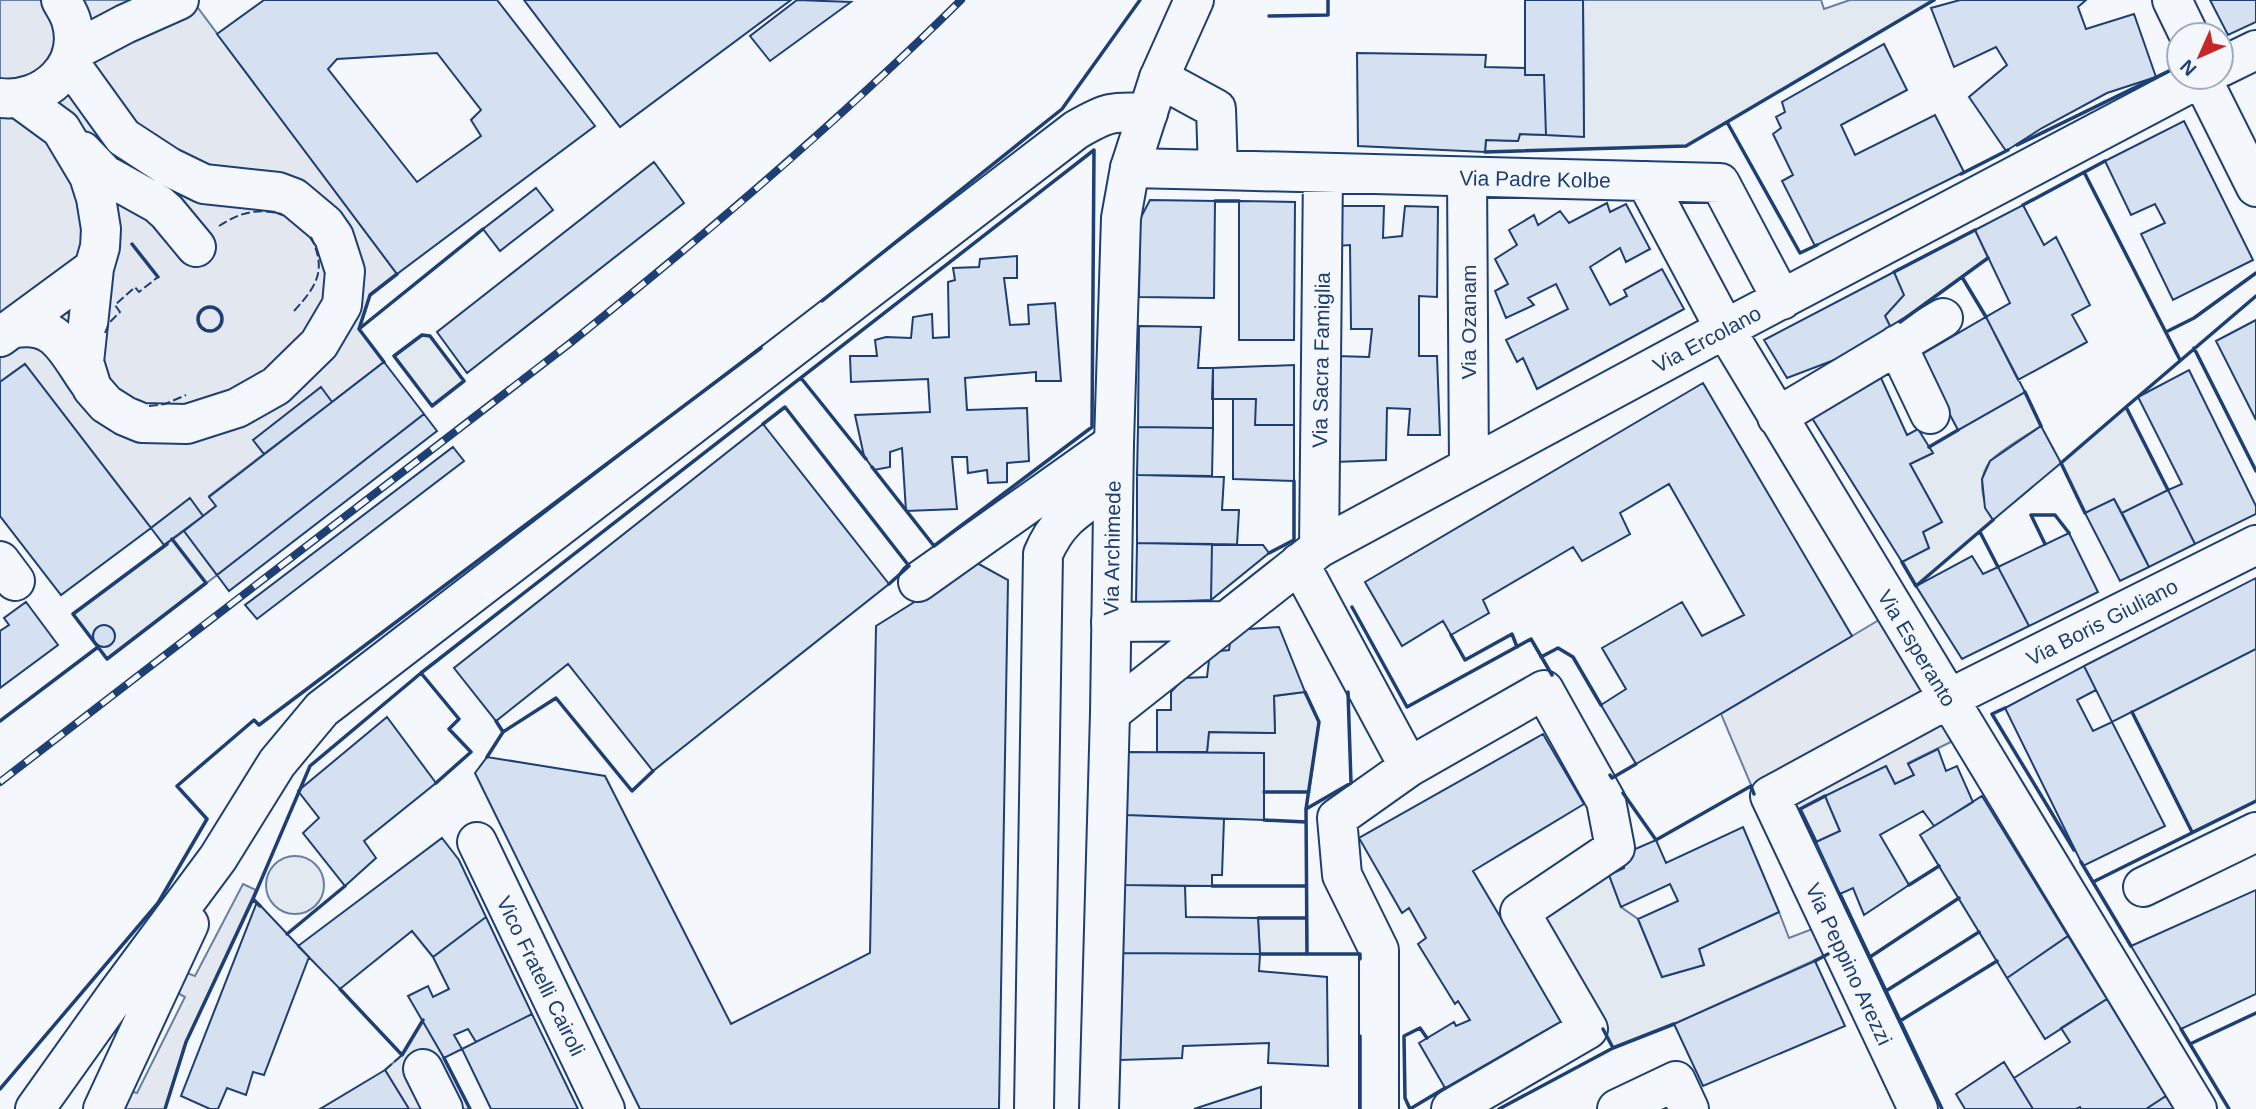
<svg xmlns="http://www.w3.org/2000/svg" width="2256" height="1109" viewBox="0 0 2256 1109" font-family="Helvetica,sans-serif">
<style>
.green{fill:#e3e9f0;stroke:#687fa3;stroke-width:2}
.parking{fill:#e3e8f0;stroke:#687fa3;stroke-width:2}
.building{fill:#d5e0f0;stroke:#1d3f73;stroke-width:2;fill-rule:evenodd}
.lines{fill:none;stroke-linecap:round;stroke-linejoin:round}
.minor-casing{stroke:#1d3f73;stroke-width:42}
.major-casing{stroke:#1d3f73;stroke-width:42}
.minor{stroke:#f4f7fb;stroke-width:38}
.major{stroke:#f4f7fb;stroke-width:38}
.rail-casing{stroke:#1d3f73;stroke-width:8}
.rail{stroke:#f4f7fb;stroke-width:5;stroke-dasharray:16;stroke-linecap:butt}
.fence{stroke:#1d3f73;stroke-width:2;stroke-dasharray:9 3.5;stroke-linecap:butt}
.wall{stroke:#1d3f73;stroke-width:3.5}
.labels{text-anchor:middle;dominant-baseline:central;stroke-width:5;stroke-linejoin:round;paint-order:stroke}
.street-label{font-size:21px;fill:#1d3f73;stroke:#f4f7fb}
</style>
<rect width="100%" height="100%" fill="#f4f7fb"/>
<path class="green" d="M1583 0H1821L1824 9 1850 0H1934L1686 146 1485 152 1486 140 1518 141 1520 134 1584 136Z
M1975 230 1988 258 1891 328 1885 316 1894 272Z
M422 335 430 336 464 381 432 406 394 356Z
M2025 392 2041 426C2029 434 1998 451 1990 462 1976 479 1983 504 1993 520L1916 586 1902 562 1929 548 1923 532 1942 522 1910 464 1933 453 1929 447Z
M2126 407 2168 490 2122 513 2114 499 2085 513 2061 463Z
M184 531 217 575 107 659 73 614Z
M2256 649V801L2192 832 2132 712Z
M1305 692 1319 722 1309 792H1264V753L1207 752 1209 732 1275 733 1274 696Z
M1825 796 1840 831 1816 842 1800 809Z
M266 885a29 29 0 1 1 58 0a29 29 0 1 1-58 0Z
M1609 875 1621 907 1638 919 1662 977 1704 965 1699 949 1779 912 1789 938 1815 928 1828 954 1674 1024 1613 1048 1541 918Z
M1258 918H1306L1307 954H1260Z"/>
<path class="parking" d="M0 0H192L397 274 370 295 359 329 384 362 209 496 216 506 203 516 189 499 151 528 25 364 0 382Z
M1894 611 1969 733 1908 763 1914 775 1895 784 1886 766 1768 825 1721 714Z
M243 884 256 890 186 1042 165 1109H116L124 1089 137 1093 185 997 172 990 181 971 195 976Z
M423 1020 444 1058 470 1109H409L385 1070 402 1055Z"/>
<path class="building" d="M264 0H497L595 126 397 274 217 34ZM437 53 481 110 471 120 481 136 417 182 328 69 337 59Z
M524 0H791L620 127Z
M797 0 851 2 770 61 750 36Z
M1525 0H1583L1584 137 1546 135 1544 75H1525Z
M1960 0H2086L2078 7 2086 29 2134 14 2156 77 2107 93 2042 128 2006 151 1969 97 2007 65 1996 47 1954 67 1931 8Z
M2210 0H2256V22L2228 35Z
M1884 44 1907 90 1841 125 1855 155 1935 115 1964 172 1815 246 1782 181 1793 175 1773 134 1781 128 1776 117 1785 112 1782 102Z
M1357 53 1486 55 1485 67 1525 68V75H1544L1546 135 1520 134 1518 141 1486 140 1485 152 1358 146Z
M2184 121 2253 260 2173 300 2141 234 2165 223 2155 204 2131 215 2105 161Z
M654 162 684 203 467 373 437 332Z
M536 188 553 210 500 251 483 229Z
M1150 200 1215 201 1214 298 1139 297 1140 219Z
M1239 201 1295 202 1294 340H1239Z
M1607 203 1610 212 1626 204 1650 249 1626 262 1620 248 1590 267 1610 305 1627 296 1624 290 1662 269 1684 309 1537 389 1523 358 1517 362 1506 340 1568 309 1556 284 1528 298 1534 305 1506 318 1495 291 1508 284 1495 259 1517 245 1509 230 1534 215 1538 225 1560 211 1569 223Z
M2023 205 2044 245 2056 237 2090 305 2072 315 2087 342 2018 380 1986 317 2010 303 1975 230Z
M1338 206H1384L1383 238 1402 236 1405 206 1438 207 1437 297 1419 296V356H1437L1440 435H1408L1410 409 1387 408 1386 460 1335 462 1337 356 1369 357 1372 329H1351L1350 245 1337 246Z
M1017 256V278H1004L1010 325 1029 324 1028 305 1055 303 1061 381H1036V372L965 378 967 410 1027 408 1029 461 1007 463V482L988 483 987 470 968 473 967 457H952L957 509 906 511 902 448 890 452V467L874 470 864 456 855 415 930 412 928 379 851 382 850 356H877L875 340 886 337 911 338 913 317 932 314 933 338 949 337 948 282 955 280 953 268 979 267 980 259Z
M1894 272 1904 295 1885 316 1891 328 1858 351 1787 378 1764 340Z
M1986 317 2025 392 1958 430 1919 356Z
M2256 320V420L2216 341Z
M1139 326 1201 327 1198 368H1213V428L1138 427Z
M384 362 424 414 217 575 184 531 216 506 209 497Z
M25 364 151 528 61 595 0 516V382Z
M1294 365V425H1255L1256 399H1212L1213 368Z
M2189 370 2256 506V514L2195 544 2168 490 2182 484 2138 397Z
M1881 378 1907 435 1918 429 1933 453 1910 464 1942 522 1923 532 1929 548 1902 562 1812 418Z
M1703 383 1852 636 1636 764 1601 705 1626 689 1602 648 1682 602 1702 636 1744 615 1669 484 1620 513 1630 534 1582 561 1573 547 1483 600 1489 613 1451 635 1443 621 1402 646 1365 582Z
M321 387 332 402 264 454 253 440Z
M1233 399H1256L1255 425H1294V481L1233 479Z
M424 414 437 431 229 591 217 575Z
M763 424 889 584 653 771 568 664 496 721 454 668Z
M2041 426 2061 463 1993 520 1985 508 1982 479 1990 461Z
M1138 427 1213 428 1212 476 1137 475Z
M453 447 464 461 257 619 245 605Z
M1137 475 1224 477 1222 510H1239L1237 545 1137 543Z
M2168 490 2195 544 2149 567 2122 513Z
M190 498 203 516 164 545 151 528Z
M2114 499 2149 567 2120 581 2085 513Z
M2069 533 2098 592 2029 626 1998 567Z
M1137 543 1212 544 1211 600 1136 603Z
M1212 544 1263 545 1269 553 1211 600Z
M1972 556 1983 574 1998 567 2029 626 1962 659 1916 586Z
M977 563 1008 580 999 1109H640L475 773 487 757 605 776 731 1024 870 953 876 626Z
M2256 578V649L2112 722 2084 666Z
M26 602 58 645 0 688V631L9 625 4 618Z
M93 636a11 11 0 1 1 22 0a11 11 0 1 1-22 0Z
M1279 627 1305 692 1274 696 1275 733 1209 732 1207 752H1157V710H1171V692L1184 678 1207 677 1210 652 1229 650 1232 630Z
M2084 666 2096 690 2077 700 2093 731 2112 722 2165 826 2083 866 2005 708Z
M387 717 436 783 364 841 376 858 345 886 303 833 319 818 298 791Z
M1543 734 1584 804 1473 871 1562 1021 1445 1088 1419 1043 1454 1022 1456 1026 1470 1020 1458 1001 1455 1004 1418 944 1426 938 1409 908 1402 913 1359 838Z
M1938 749 1946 771 1957 766 1973 802 1934 826 1923 811 1880 835 1909 885 1864 915 1853 888 1840 894 1816 842 1840 831 1825 796 1886 766 1895 784 1914 775 1908 764Z
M1128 752 1264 753V820L1126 815Z
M1982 796 2068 936 2007 978 1920 835Z
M1126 815 1224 819 1222 875H1212V886L1124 885Z
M1743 827 1779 912 1699 949 1704 965 1662 977 1638 919 1678 901 1670 884 1621 907 1609 875 1624 868 1626 853 1656 840 1666 863Z
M442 838 459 860 486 917 433 957 412 931 340 989 298 946Z
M1124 885 1185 886 1186 917 1258 918 1260 954 1123 953Z
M2256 890V994L2181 1029 2131 946Z
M257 902 309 957 264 1075 253 1072 246 1095 227 1088 218 1109H210L181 1096Z
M486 917 532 1014 476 1042 468 1029 454 1035 462 1049 444 1058 408 996 428 986 433 997 449 989 433 957Z
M2068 936 2107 999 2045 1039 2007 978Z
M1123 953 1260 954 1259 971 1327 977 1328 1066 1268 1063 1269 1043 1183 1046 1182 1058 1120 1060Z
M1815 961 1845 1026 1703 1086 1674 1024Z
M2107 999 2166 1096 2146 1109H2081L2080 1107 2076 1109H2033L2014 1078 2070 1042 2061 1028Z
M532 1014 578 1109H491L462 1049Z
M2004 1062 2033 1109H1965L1956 1094Z
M385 1070 409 1109H320Z
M1261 1087V1109H1194Z
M2166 1096 2174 1109H2146Z"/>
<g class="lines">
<g class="minor-casing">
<path id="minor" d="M2172 0 2189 35
M72 52 125 24 179 0
M2221 67 2256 50
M2201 77 2256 187
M1159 78 1216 109 1218 170 1720 183 1782 300
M0 98C44 103 85 66 71 20 69 13 64 6 61 0
M20 99 61 129 89 176 96 198 101 229 100 247 94 268 84 362 92 388 106 404 125 416 142 423 187 424 237 408 276 386 319 344 342 305 345 271 334 237 325 224 294 198 278 192 204 184 169 167 123 137 69 62
M82 151 104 174 158 204 167 212 196 247
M1130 168 1218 170
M1467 177 1469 467
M1646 181 1725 329 2197 1109
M11 329C57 319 66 351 90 384
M0 337 94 268
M1897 345 1930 414
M1777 417 1943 318
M1319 548 1323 173
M0 561 15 581
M1299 563 1409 767
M918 582 1114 443
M1111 622 1225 621
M1110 713 1319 548 1725 329 2202 77
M477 842 605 1109
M2143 887 2256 832
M423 1069 443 1109
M35 1109 117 994 218 858 277 763 322 709 1076 130C1107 112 1112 111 1148 113
M103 1109 189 924
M1034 1109 1043 554C1059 516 1081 507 1113 484
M1379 1109V950L1342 875 1337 818 1409 767 1544 690 1606 801 1615 848 1520 912 1588 1029 1451 1109
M1617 1109 1676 1081 1689 1109
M1918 1109 1770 796 1948 699 2256 545"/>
</g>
<g class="major-casing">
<path id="major" d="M1099 1109 1110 713 1114 443 1121 218 1130 168 1159 78 1194 0"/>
</g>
<use href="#minor" class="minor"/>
<use href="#major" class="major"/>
<g class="rail-casing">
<path id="rail" d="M0 782 569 344C705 235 837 123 961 0"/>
</g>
<use href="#rail" class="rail"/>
<path class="fence" d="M219 226C240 212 258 208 282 214
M294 311C317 286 327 270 311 237
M105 333 109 323 120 312 115 305 135 287 139 292 158 277
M149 406 165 404 186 395
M385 1070 402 1055"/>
<path class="wall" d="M1269 16 1328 15V0
M1727 122 1934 0
M2017 145 2179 66
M1485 152 1686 146 1727 122 1800 253 1817 245
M2084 172 2180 360
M1961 174 2008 150
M1215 201H1239
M2023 205 2105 161
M132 244 158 277
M1894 272 1975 230
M1962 277 1986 317
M822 301 1062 109 1140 0
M198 319a12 12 0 1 1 24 0a12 12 0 1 1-24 0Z
M1900 322 1988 258
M359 329 370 295 397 274
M2166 332 2194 318 2256 273
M422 335 430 336 464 381 432 406 394 356Z
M2194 348 2256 471
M384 362 359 329 483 229
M801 378 866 459
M2025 392 2041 426
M763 424 785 407 909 566 889 584
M1929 447 1958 430
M2168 490 2126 407 2256 296
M2085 513 2061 463 2126 407
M1980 532 1998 567
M167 544 73 614 107 659 206 583 172 539
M2045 544 2031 515H2055L2069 533
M1269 553 1294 540V481
M1902 562 1916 586 1993 520
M1352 607 1407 707 1531 639 1552 675
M1451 635 1465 660 1512 634 1517 647
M1541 657 1558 648 1573 657 1601 705
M421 673 1094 150 1092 427 934 546 872 467
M1305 692 1319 722 1306 809 1307 954H1360V959
M2005 708 1992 714 2074 850
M2132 712 2192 832
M0 721 98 647
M503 732 556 698 632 791 653 771
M487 757 503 732 496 721
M1610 775 1612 778 1636 764
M1264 792H1309
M1623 793 1656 840 1751 786 1754 794
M1306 809 1351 783 1348 692
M207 819 177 786 254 720 259 725 761 348
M1264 820 1306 822
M1816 842 1800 809 1825 796
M2081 862 2131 946
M2093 882 2256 801
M1909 885 1939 866
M1212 886H1306
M1840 894 1942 1109
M260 906 253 899 310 766 421 673 459 719 449 729 471 752 436 783
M1258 918H1306
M287 934 345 886
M1260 954H1307
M1870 957 1959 898
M1815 961 1828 954
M340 989 402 1055 423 1020
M1886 991 1979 932
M1900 1021 1997 961
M1603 1029 1613 1048
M2181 1029 2229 1109
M1427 1038 1420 1028 1404 1036 1405 1098 1410 1109 1445 1088
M2190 1044 2256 1013
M444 1058 470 1109
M0 1089 158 903 207 819 205 817
M165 1109 186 1042 253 899
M1360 1109V1036
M1499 1109 1613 1048 1674 1024"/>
</g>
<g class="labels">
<g class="street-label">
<text transform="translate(1535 179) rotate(1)">Via Padre Kolbe</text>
<text transform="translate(1468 322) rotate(-90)">Via Ozanam</text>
<text transform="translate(1707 339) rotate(-28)">Via Ercolano</text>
<text transform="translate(1321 360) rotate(-89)">Via Sacra Famiglia</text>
<text transform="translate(1112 548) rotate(-89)">Via Archimede</text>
<text transform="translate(2102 622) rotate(-27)">Via Boris Giuliano</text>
<text transform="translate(1917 648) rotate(59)">Via Esperanto</text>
<text transform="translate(1849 964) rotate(65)">Via Peppino Arezzi</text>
<text transform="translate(541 976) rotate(64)">Vico Fratelli Cairoli</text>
</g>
</g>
<g transform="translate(2200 56) rotate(225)"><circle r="33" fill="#f4f7fb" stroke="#9eadc5" stroke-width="2"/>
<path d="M0-5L12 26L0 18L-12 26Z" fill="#c62828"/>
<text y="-10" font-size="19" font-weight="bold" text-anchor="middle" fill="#1d3f73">N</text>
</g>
</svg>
